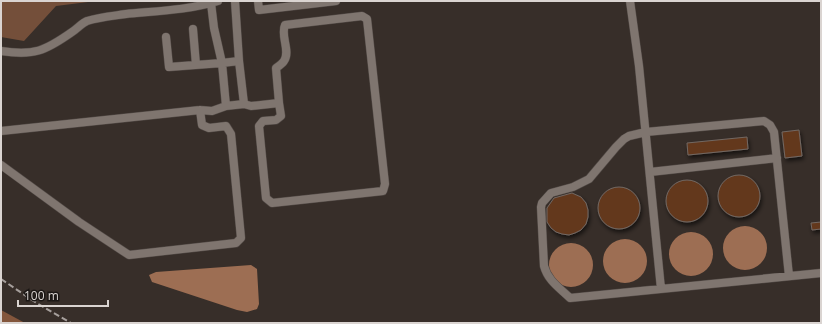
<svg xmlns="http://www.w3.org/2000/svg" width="822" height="324" viewBox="0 0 822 324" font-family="'Open Sans',sans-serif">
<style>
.green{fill:#744f3a}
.forest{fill:#83563c}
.water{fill:#9d6e53}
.building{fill:#64381f;stroke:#726862;filter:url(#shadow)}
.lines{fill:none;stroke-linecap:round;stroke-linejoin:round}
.minor-casing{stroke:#534b47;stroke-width:9}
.minor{stroke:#7f756f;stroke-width:8}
.rail{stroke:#a69f9c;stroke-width:2;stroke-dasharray:6 3;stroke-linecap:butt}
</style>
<defs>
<filter id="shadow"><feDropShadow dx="1.5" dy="3" stdDeviation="2" flood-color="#0009"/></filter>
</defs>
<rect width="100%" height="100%" fill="#372e29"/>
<path class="green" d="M1 1H96L56 6 24 41 1 37Z"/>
<path class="forest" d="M1 310 25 323H1Z"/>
<path class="water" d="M723 248a22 22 0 1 1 44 0a22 22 0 1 1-44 0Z
M669 254a22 22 0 1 1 44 0a22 22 0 1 1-44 0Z
M603 261a22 22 0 1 1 44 0a22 22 0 1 1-44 0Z
M549 265a22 22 0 1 1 44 0a22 22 0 1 1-44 0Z
M251 265 257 269 259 304 257 309 247 312 237 310 152 282 149 275 156 272Z"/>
<path class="building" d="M799 130 802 156 785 158 782 132Z
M747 137 748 149 688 155 687 143Z
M718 196a21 21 0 1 1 42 0a21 21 0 1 1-42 0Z
M666 201a21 21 0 1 1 42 0a21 21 0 1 1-42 0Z
M598 208a21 21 0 1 1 42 0a21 21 0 1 1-42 0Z
M572 193 581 197 586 203 588 210V217L586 224 581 230 575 233 569 235 562 234 556 232 551 228 547 222V208L554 198Z
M821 222V229L812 230 811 223Z"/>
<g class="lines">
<g class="minor-casing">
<path id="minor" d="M258 1 259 10 336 1
M630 1 639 66 661 289
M211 3 214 28 222 63 239 61 235 1
M193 29 196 65
M166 37 169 67 222 63 226 106 244 104 239 61
M1 51C34 56 45 51 72 32 77 29 82 23 87 21 100 17 113 16 126 14 157 11 189 10 218 1
M244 104 251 106 279 103 276 68C279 66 282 64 284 61 291 51 280 36 285 25L362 16 367 19 385 184 383 191 272 203 266 198 259 126 263 121 276 120 281 116 279 103
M1 131 200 110 212 111 226 106
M1 165 79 222 129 255 236 243 241 238 231 134 226 126 209 128 202 125 200 110
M650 172 777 158
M789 276 774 132 770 125 764 121 646 132 629 136 624 139 616 147 589 179 573 187 551 193 542 203 541 207 544 266C548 281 560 288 570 298L821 273"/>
</g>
<use href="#minor" class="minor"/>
<path class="rail" d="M1 279 35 302 71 323"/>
</g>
<rect width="822" height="324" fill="none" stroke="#dad4d1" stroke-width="4"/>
<path d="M18 300v6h90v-6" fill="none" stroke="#dad4d1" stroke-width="2"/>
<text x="24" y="300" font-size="12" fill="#dad4d1" stroke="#1b1715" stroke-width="3" paint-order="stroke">100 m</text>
</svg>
